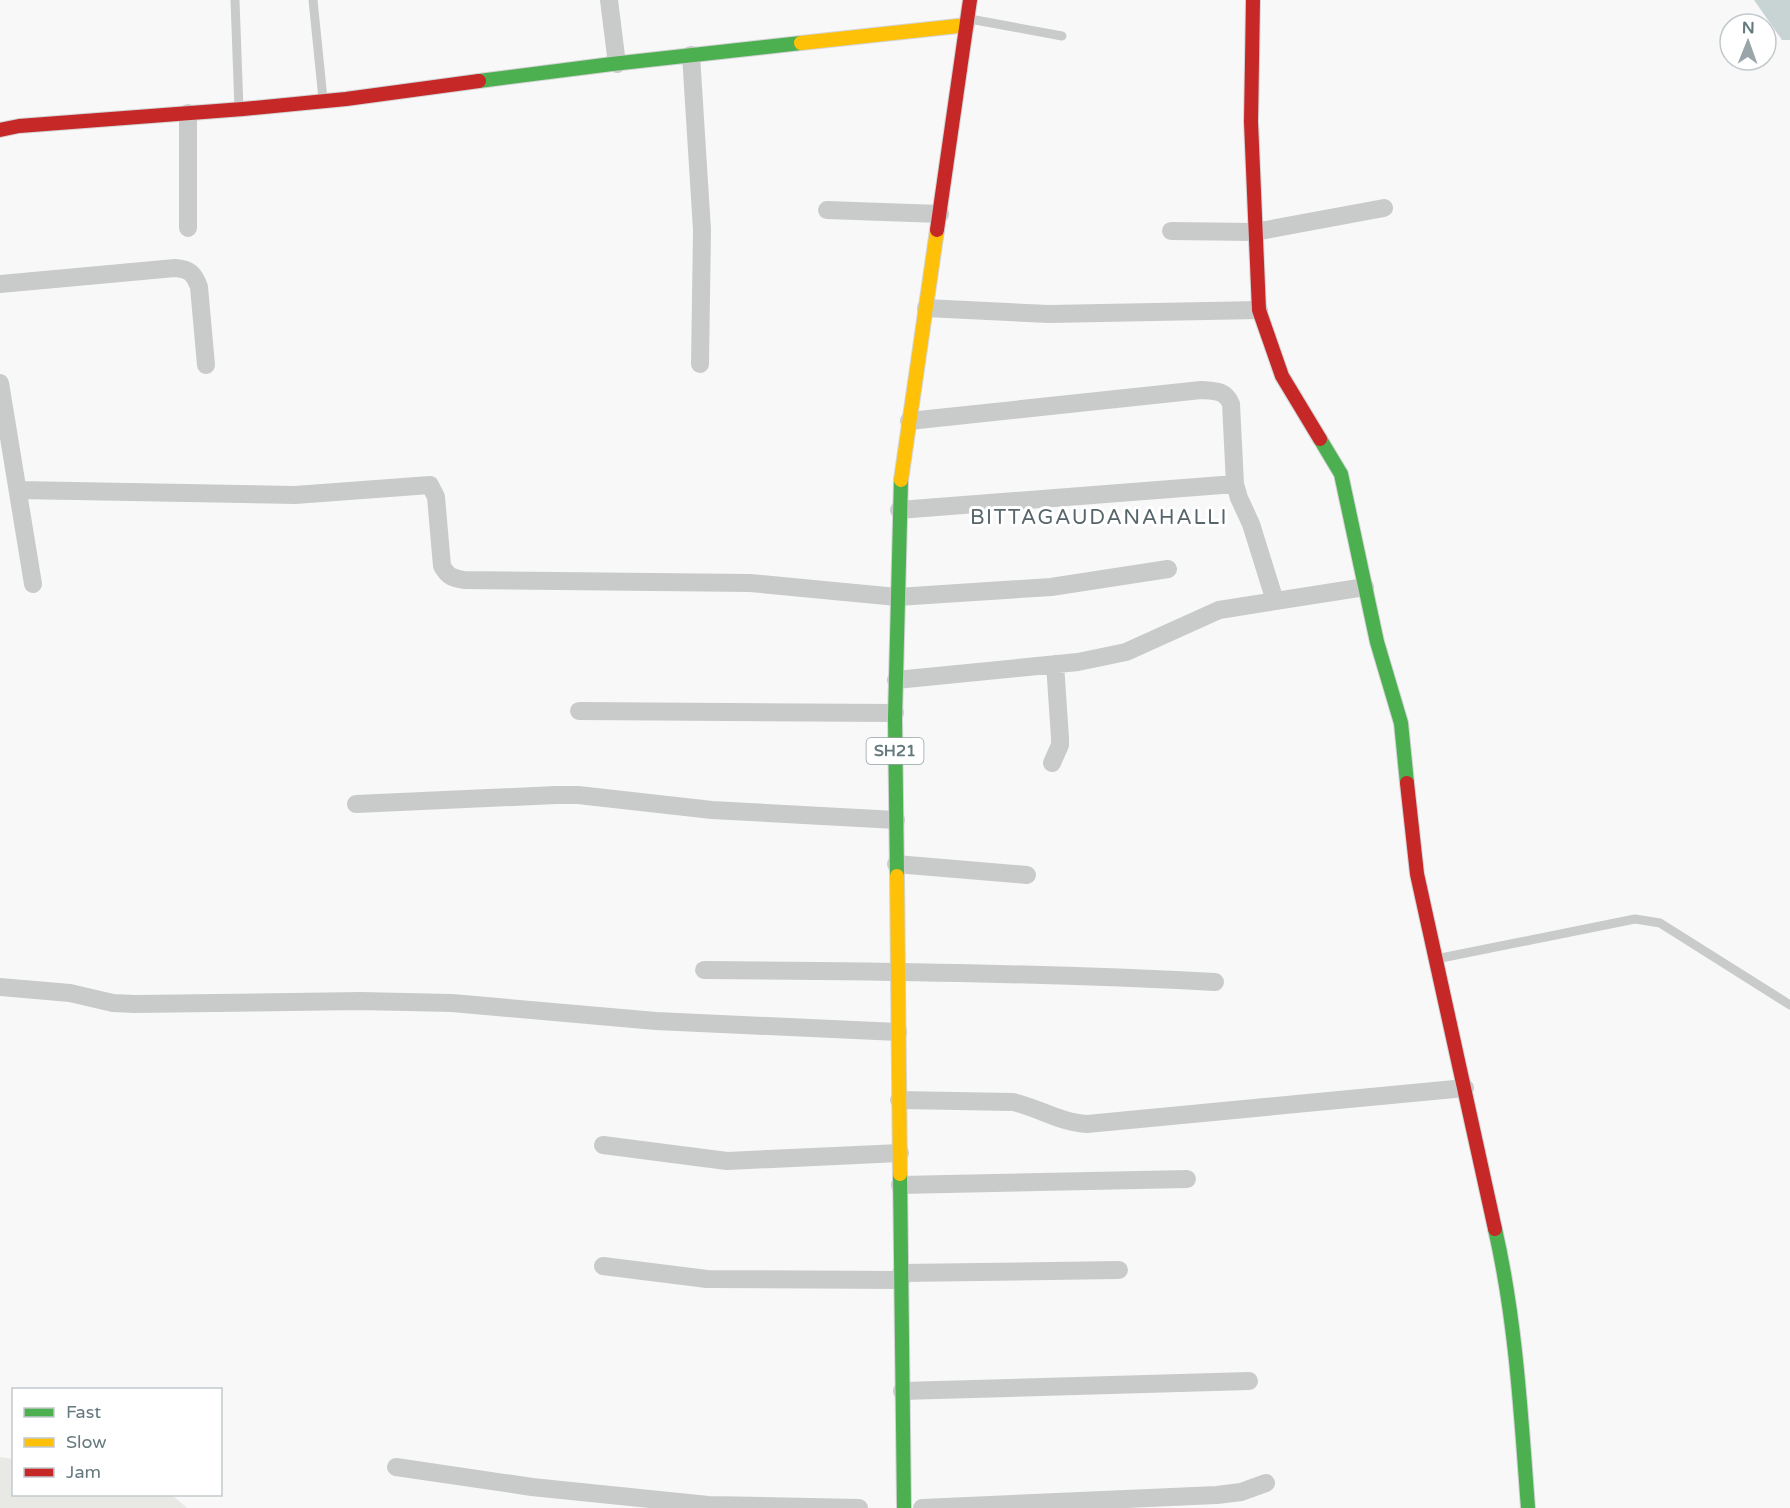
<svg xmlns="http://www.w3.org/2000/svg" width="1790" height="1508" viewBox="0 0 1790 1508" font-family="'Varela Round',sans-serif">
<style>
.green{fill:#e8e9e5}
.water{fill:#c8d3d4}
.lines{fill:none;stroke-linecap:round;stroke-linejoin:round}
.fast-casing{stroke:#d3d4d5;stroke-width:16}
.slow-casing{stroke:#d3d4d5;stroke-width:16}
.jam-casing{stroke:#d3d4d5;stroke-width:16}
.lane{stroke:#c9cbcb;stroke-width:9}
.street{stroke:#c9cbcb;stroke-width:18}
.fast{stroke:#4caf50;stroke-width:14}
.slow{stroke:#ffc107;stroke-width:14}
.jam{stroke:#c62828;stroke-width:14}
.labels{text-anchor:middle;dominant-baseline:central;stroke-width:6;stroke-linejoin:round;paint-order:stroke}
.shield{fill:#fff;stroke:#94a1a5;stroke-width:1.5}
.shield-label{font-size:16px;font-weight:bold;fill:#66797f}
.quarter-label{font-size:21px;letter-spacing:1.5px;fill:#58666b;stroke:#fff}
</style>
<rect width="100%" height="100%" fill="#f8f8f8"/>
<path class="green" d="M0 1457 13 1459 14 1494 172 1495 187 1508H0Z"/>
<path class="water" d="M1754 0H1790V40H1782Z"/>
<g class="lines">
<g class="fast-casing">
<path id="fast" d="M479 81 612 64 801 43
M1320 439 1341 474 1377 642 1401 723 1407 783
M897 876 895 718 901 480
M900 1174 904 1508
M1495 1229C1516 1321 1521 1415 1528 1508"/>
</g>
<g class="slow-casing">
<path id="slow" d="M801 43 967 25
M901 480 937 230
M897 876 900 1174"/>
</g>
<g class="jam-casing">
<path id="jam" d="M1253 0 1251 122 1259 310 1282 376 1320 439
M0 130 19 126 243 109 346 99 479 81
M937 230 970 0
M1407 783 1417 874 1495 1229"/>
</g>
<path class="lane" d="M235 0 239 109
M313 0 323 99
M970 19 1062 36
M1436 959 1635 919 1660 923 1790 1005"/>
<path class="street" d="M609 0 617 64
M691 55 702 230 700 364
M188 113V228
M827 210 940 214
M1171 231 1255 232 1384 208
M0 284 175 268C189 269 194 273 199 287L206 365
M926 308 1049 314 1259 310
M0 383 33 584
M909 421 1201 390C1215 391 1225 390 1231 404L1235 484 1239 498 1251 524 1275 601
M18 490 295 495 430 485 436 497 442 566C448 577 453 578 464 580L750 583 897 597 1051 587 1168 569
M899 510 1235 484
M896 680 1078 662 1126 652 1219 610 1365 587
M579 711 895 713
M1052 763 1060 745V738L1055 664
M356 804 556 795H578L712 810 896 820
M896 864 1027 875
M704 970C874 971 1044 973 1215 982
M0 987 70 993 113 1003 135 1004 360 1001 452 1003 656 1021 898 1032
M899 1100 1013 1102C1039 1108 1061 1123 1087 1124L1465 1088
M603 1145 727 1161 900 1153
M900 1185 1187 1179
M603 1266 707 1279 901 1280
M901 1273 1119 1270
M902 1391 1249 1381
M396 1467 532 1487 708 1505 859 1508
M922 1508 1217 1495 1241 1492 1266 1483"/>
<use href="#fast" class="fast"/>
<use href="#slow" class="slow"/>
<use href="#jam" class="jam"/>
</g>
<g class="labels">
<rect class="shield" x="866.5" y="738" width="57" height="26" rx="4.5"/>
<g class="shield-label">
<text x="895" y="751">SH21</text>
</g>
<g class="quarter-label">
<text x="1099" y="517">BITTAGAUDANAHALLI</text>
</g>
</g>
<rect x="12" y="1388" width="210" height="108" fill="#ffffff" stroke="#c2c9cc" stroke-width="1.5"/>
<rect x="24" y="1408" width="30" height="9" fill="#4caf50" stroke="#c2c9cc" stroke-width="1.5"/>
<text x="66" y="1418" font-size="18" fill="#66797f">Fast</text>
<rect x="24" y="1438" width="30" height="9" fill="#ffc107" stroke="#c2c9cc" stroke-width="1.5"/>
<text x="66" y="1448" font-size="18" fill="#66797f">Slow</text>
<rect x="24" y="1468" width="30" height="9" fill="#c62828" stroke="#c2c9cc" stroke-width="1.5"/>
<text x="66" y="1478" font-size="18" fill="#66797f">Jam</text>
<g transform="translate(1748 42) rotate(1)"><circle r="28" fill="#ffffff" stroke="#c2c9cc" stroke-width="1.5"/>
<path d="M0-4.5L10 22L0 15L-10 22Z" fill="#99a5a9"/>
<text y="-9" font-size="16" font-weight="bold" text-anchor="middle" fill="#66797f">N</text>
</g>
</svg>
